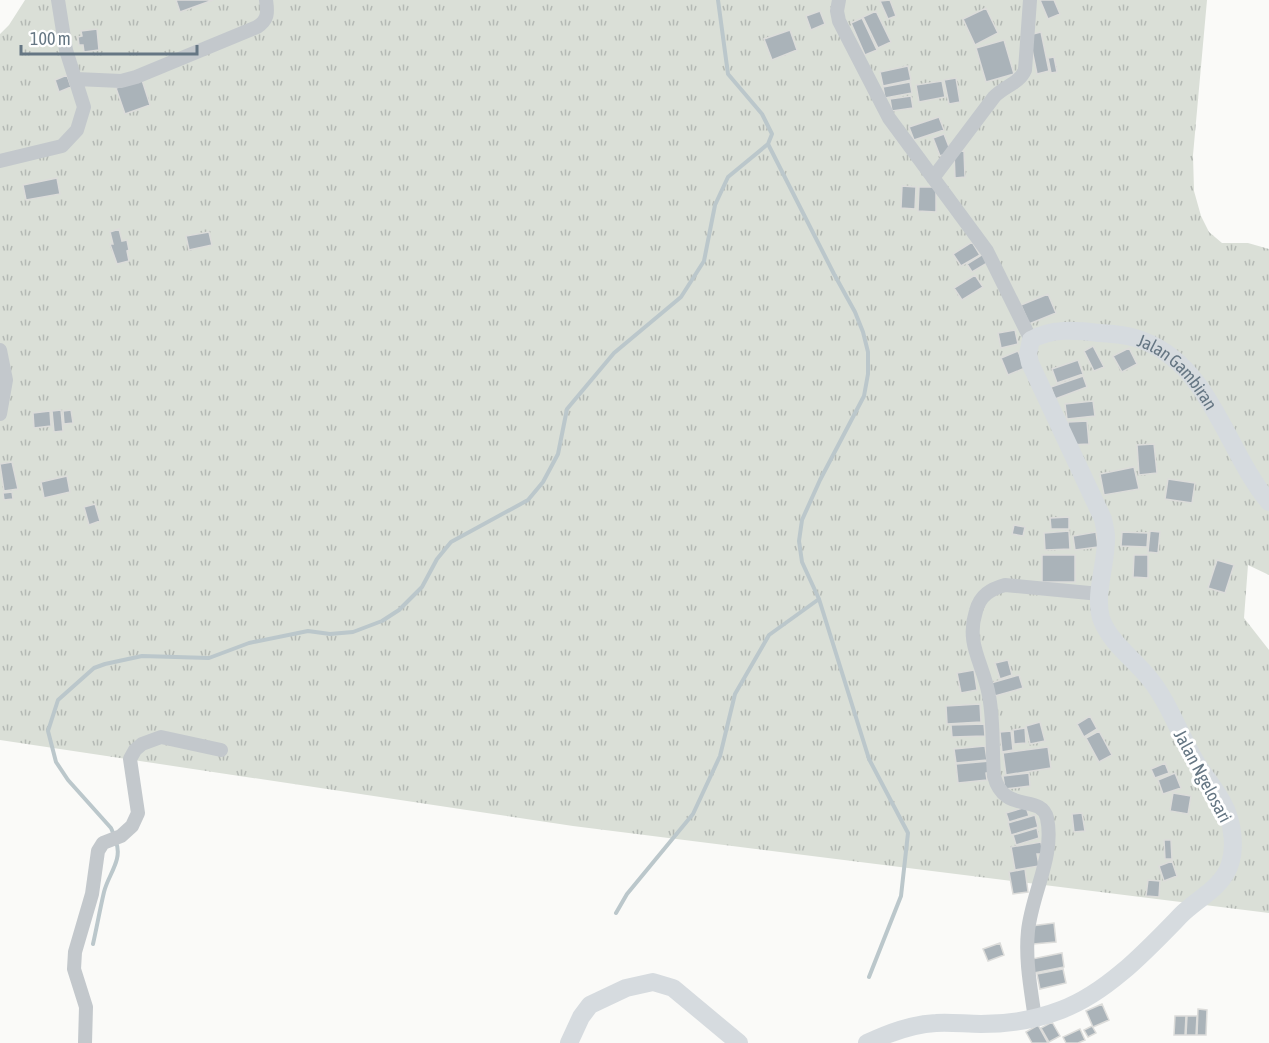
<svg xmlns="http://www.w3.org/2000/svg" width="1269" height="1043" viewBox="0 0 1269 1043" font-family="'Asap Condensed',sans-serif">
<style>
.grass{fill:url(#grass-tufts)}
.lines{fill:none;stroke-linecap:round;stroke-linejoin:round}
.stream{stroke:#bbc7cb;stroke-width:4}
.building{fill:#aab3b9;stroke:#dcdcda;stroke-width:1.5}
.street{stroke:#c3c8cc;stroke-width:14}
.secondary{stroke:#d6dbdf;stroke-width:18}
.labels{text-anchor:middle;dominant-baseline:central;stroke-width:6;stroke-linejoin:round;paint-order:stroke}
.street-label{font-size:18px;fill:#657683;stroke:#fff}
</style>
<defs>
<pattern id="grass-tufts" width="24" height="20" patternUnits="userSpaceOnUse" patternTransform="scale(1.5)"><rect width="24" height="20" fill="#dadfd7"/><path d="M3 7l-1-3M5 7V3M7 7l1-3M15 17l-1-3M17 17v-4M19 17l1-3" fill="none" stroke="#b4b9b4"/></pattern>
</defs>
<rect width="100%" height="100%" fill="#fafaf8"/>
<path class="grass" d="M25 0H1207L1193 155 1194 191 1201 216 1209 232 1222 243H1248L1269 249V575L1248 565 1244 618 1269 650V913L573 826 0 740V34L9 25Z"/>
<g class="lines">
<path class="stream" d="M768 144 834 274 855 312 863 332 868 352V374L864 396 820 480 802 520 799 541 802 562 819 599 869 759 908 833 901 896 869 977
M114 835 111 828 68 780 56 762 48 731 58 700 94 668 105 664 142 656 209 658 249 643 308 631 330 634 353 632 382 621 399 610 422 587 437 559 451 542 528 500 543 482 558 454 567 409 614 353 681 297 704 261 715 205 728 177 768 144 772 134 762 114 728 74 718 0
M616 913 627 894 693 814 720 756 735 694 769 635 819 599
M93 944C97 926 100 909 104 892 108 875 123 860 116 842"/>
</g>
<path class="building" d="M176 0H213L180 12Z
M890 0 896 16 888 19 880 1Z
M1040 0H1054L1060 14 1048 19Z
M986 8 998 33 975 45 963 19Z
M820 11 825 24 811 30 806 16Z
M876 11 891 42 878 48 863 17Z
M862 18 877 50 865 55 851 23Z
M97 29 99 50 84 52 83 45H79L78 37 82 36 81 31Z
M790 30 797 50 772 60 764 39Z
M1041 32 1049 71 1037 74 1029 35Z
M1004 40 1014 74 986 82 976 48Z
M1054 57 1057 72 1051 73 1048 58Z
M908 66 911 80 883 86 880 72Z
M67 75 71 87 59 92 55 80Z
M956 78 960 102 949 104 944 80Z
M142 80 150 105 125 114 116 88Z
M942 81 945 97 919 102 916 85Z
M910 82 912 93 885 98 883 87Z
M911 96 913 108 892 111 890 99Z
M939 117 944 130 914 140 909 127Z
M944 134 951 152 940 156 933 138Z
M964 151 965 177 955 178 954 152Z
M57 178 60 194 26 200 23 185Z
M902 186 916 187 915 209 901 208Z
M919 187H936V212L918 211Z
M119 229 122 241 127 240 129 250 127 251 129 261 117 264 110 244H113L110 232Z
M209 232 212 245 189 250 186 236Z
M972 242 980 255 961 266 953 254Z
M983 254 989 262 972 272 967 264Z
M975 275 983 287 962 300 954 288Z
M1048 294 1056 313 1029 324 1021 305Z
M1015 330 1018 344 1001 348 998 333Z
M1093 346 1104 367 1094 371 1084 351Z
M1129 348 1137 364 1122 372 1113 356Z
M1018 351 1025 368 1008 375 1001 358Z
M1078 360 1083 374 1057 383 1052 369Z
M1083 376 1087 387 1055 399 1051 387Z
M1093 401 1095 416 1067 419 1065 404Z
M61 410 63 431 54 432 52 411Z
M71 410 73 423 64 424 63 411Z
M50 411 51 426 34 428 33 413Z
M1087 421 1089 444 1069 445 1068 422Z
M1154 444 1157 473 1139 475 1137 445Z
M12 462 18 489 4 491 0 464Z
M1134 467 1139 489 1104 495 1100 474Z
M67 476 70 492 44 498 41 482Z
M1168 479 1195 483 1192 503 1165 499Z
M12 492 13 499 4 500 3 493Z
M95 504 100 521 89 525 84 507Z
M1069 517V529H1051L1050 518Z
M1014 525 1025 527 1023 536 1012 534Z
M1069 531 1070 549 1045 550 1044 533Z
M1150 531 1160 532 1158 553 1148 552Z
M1096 532 1098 547 1075 550 1073 536Z
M1122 532 1148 533 1147 547 1121 546Z
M1042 555H1075V582H1042Z
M1134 555H1148V578L1133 577Z
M1217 560 1234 565 1225 593 1208 588Z
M1008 660 1012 675 1000 679 995 663Z
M974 670 977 690 961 693 957 673Z
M1019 675 1023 688 995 696 991 683Z
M980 704 981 722 947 724 946 706Z
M1090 716 1097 729 1084 737 1077 724Z
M1040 722 1045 741 1030 744 1026 726Z
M984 724 985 736 952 737 951 725Z
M1025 728 1026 743 1014 744 1013 730Z
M1011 731 1013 750 1002 752 1000 732Z
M1099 731 1112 755 1099 762 1086 738Z
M985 746 987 760 956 763 954 749Z
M1048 747 1051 768 1006 775 1003 753Z
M990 761 991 772 986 773 987 780 958 783 956 764Z
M1165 763 1169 773 1155 778 1151 769Z
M1029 773 1030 786 1005 789 1003 776Z
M1175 773 1181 788 1163 794 1158 780Z
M1173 793 1191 796 1188 814 1170 811Z
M1026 807 1029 816 1009 822 1006 813Z
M1082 813 1085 831 1074 832 1072 814Z
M1035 815 1038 827 1011 835 1008 823Z
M1037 828 1039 838 1016 845 1013 835Z
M1164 840H1171L1172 859H1165Z
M1041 842 1043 854H1037L1039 866 1015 870 1011 847Z
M1172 861 1177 876 1164 881 1159 866Z
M1025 869 1028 892 1013 894 1009 872Z
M1148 880 1160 881 1159 897 1146 896Z
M1054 923 1056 942 1033 944 1031 926Z
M1000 943 1004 955 988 961 983 949Z
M1062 953 1064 967 1034 973 1032 959Z
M1063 969 1066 983 1040 989 1037 974Z
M1102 1004 1109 1020 1093 1027 1086 1011Z
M1198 1009 1207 1010 1206 1035H1197Z
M1175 1016H1186L1185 1035H1174Z
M1187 1016H1197L1196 1035H1186Z
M1052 1022 1060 1036 1049 1042 1041 1028Z
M1038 1025 1048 1043H1032L1026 1032Z
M1092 1026 1096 1033 1088 1037 1084 1030Z
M1080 1029 1085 1040 1078 1043H1066L1063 1037Z"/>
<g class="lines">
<path class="street" d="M839 0 837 11 839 21 889 118 987 251 1031 340
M76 79 121 81 136 77 257 27C268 20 268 13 266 0
M0 161 62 146 77 130 84 107 66 50 58 0
M933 178 994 97C1004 86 1019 84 1025 70L1030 0
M0 350 6 380 0 414
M1035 1019C1031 990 1025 960 1028 931 1032 893 1055 856 1047 818 1041 793 1004 815 994 776 992 750 994 722 989 696 984 664 965 645 976 611 980 595 991 589 1005 585L1100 594
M85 1043 86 1007 74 969 75 952 92 894 98 851 103 843 121 836 132 826 138 813 130 759 135 750 142 744 161 737 221 750"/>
<g class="secondary">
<path d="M569 1043 581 1017 590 1005 626 988 653 982 673 988 739 1043"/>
<path id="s1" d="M867 1043C889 1033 912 1024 936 1023 951 1022 966 1024 981 1024 1009 1024 1035 1020 1061 1010 1107 993 1147 950 1181 915 1197 899 1223 887 1230 864 1235 849 1233 829 1228 815 1221 794 1203 776 1193 757 1178 731 1168 701 1149 678 1134 659 1109 642 1101 618 1094 594 1107 562 1106 537 1106 531 1104 525 1103 519L1030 363 1028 354 1031 340C1051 328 1076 330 1099 333 1114 334 1130 335 1144 341 1212 368 1226 451 1269 502"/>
</g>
</g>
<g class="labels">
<g class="street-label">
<text stroke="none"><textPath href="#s1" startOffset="1168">Jalan Gambiran</textPath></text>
<text transform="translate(1203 776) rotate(62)">Jalan Ngelosari</text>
</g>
</g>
<path d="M21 45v9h176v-9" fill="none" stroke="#657683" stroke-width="3"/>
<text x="30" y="45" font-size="18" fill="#657683" stroke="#ffffff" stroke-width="4.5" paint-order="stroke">100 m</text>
</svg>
